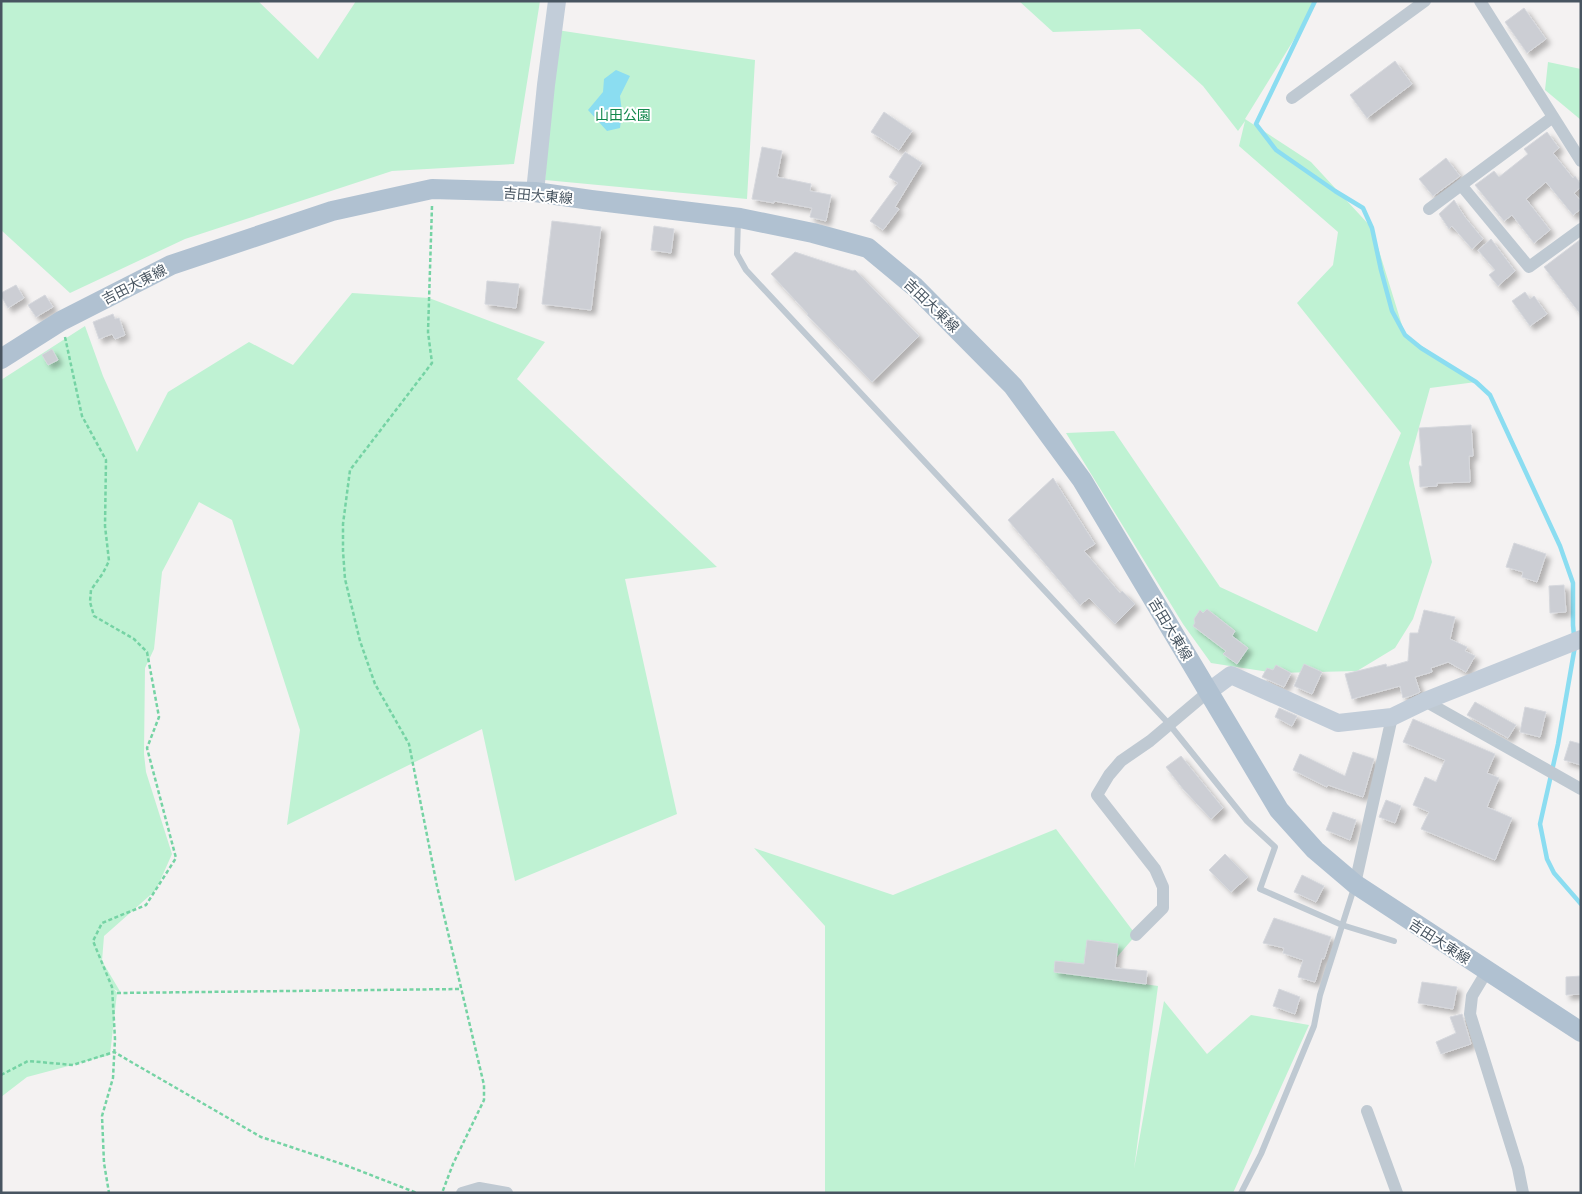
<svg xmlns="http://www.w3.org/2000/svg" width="1582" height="1194" viewBox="0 0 1582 1194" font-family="Commissioner,'Noto Sans JP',sans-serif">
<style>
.green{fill:#bff2d3}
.water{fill:#8bddf1}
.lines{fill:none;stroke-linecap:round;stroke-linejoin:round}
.stream{stroke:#8bddf1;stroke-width:4.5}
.building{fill:#ccced4;stroke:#d6d8dd;filter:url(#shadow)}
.path{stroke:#75d3a4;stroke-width:2.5;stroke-dasharray:4 2.5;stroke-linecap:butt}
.lane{stroke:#bfc9d2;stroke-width:6}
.street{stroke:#bfc9d2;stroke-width:12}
.secondary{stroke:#c2cdd9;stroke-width:18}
.primary{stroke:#b0c1d1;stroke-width:20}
.labels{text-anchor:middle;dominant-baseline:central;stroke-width:4;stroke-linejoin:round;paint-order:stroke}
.park-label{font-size:14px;fill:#13884c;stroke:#fff}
.street-label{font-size:14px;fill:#485561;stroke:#fff}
</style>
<defs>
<filter id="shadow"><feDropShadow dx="4.5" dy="4.5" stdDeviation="2.5" flood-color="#0004"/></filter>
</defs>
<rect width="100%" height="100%" fill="#f4f2f2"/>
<path class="green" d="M1 1H258L318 59 356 1H540L514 164 392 171 185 239 70 293 1 230Z
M1019 1H1315L1309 15 1245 119 1311 162 1372 228 1405 335 1476 382 1430 388 1409 463 1432 562 1413 619 1395 648 1357 671 1276 673 1211 663 1183 624 1066 433 1114 431 1220 587 1317 632 1401 433 1297 303 1333 265 1338 232 1239 146 1245 121 1238 131 1203 86 1140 29 1053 32Z
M557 30 755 60 747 199 545 180Z
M1548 62 1581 69V120L1545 90Z
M352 293 429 298 545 342 517 379 717 567 625 579 677 814 515 881 482 729 287 825 300 730 232 520 199 502 162 572 154 649 145 668 144 754 146 772 172 854 156 890 104 936 102 961 121 993 114 989 117 993 110 1055 27 1077 1 1097V380L85 326 103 376 137 452 168 392 249 342 293 365Z
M1056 829 1136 935 1117 957 1102 978 1158 986 1134 1169 1164 1001 1207 1054 1251 1015 1309 1025 1233 1193H825V926L754 848 893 895Z"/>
<path class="water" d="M616 70 630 76 620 96 622 112 620 128 607 131 588 110 603 92 604 79Z"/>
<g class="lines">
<path class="stream" d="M1315 1 1256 124 1276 150 1335 191 1363 208 1372 228 1381 270 1392 311 1405 335 1421 348 1476 382 1490 395 1560 546 1573 583V625L1574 636
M1575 646 1558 744 1540 824 1547 859 1554 873 1581 904"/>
</g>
<path class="building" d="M1524 8 1546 39 1527 53 1505 22Z
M1395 61 1412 84 1367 118 1350 95Z
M884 112 912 131 899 150 871 132Z
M1547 132 1559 148 1553 153 1573 178 1575 176 1581 184V187L1574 193 1581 201V209L1573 215 1546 182 1526 199 1550 230 1534 243 1512 215 1504 221 1475 185 1494 171 1499 177 1528 154 1524 149Z
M762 147 782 151 777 177 811 184 810 191 831 195 826 221 810 217 812 208 774 201V203L752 199Z
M905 152 922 163 895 207 899 209 883 230 870 221 898 183 889 177Z
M1446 158 1460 176 1433 196 1419 179Z
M1454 200 1465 217 1483 239 1472 249 1452 226 1449 229 1439 214Z
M552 221 601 227 591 310 542 304Z
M654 226 674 229 671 253 651 250Z
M1491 239 1515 271 1498 286 1489 275 1495 270 1478 250Z
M1581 239V315L1544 267Z
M795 252 853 271 855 270 919 336 872 382 807 315 808 314 771 274Z
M487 281 519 284 516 308 485 304Z
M16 285 24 298 8 308 1 296V293Z
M1525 292 1530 299 1534 296 1547 314 1530 326 1512 301Z
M45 295 53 307 36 317 28 305Z
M113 314 115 319 119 318 125 335 115 339 112 334 99 339 93 322Z
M52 349 58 360 48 365 42 355Z
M1471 425 1473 456H1469L1470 482 1437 483V486L1420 487 1419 466H1422L1419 428Z
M1053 478 1095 544 1084 551 1120 593 1122 591 1135 604 1115 624 1089 598 1080 605 1008 520Z
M1514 543 1546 554 1537 582 1522 577 1523 572 1506 567Z
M1564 585 1566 612 1550 613 1549 586Z
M1207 609 1235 631 1232 636 1248 648 1237 664 1223 654 1226 651 1193 626 1195 623 1194 619 1200 610 1203 613Z
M1424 610 1455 617 1450 639 1467 647 1465 651 1475 656 1466 672 1448 662 1431 668 1432 672 1415 677 1420 692 1411 696 1403 698 1400 686 1352 699 1345 674 1386 664 1387 667 1408 661 1410 633H1418Z
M1304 664 1322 672 1312 694 1294 686Z
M1276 665 1291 673 1284 687 1262 677 1267 668 1273 670Z
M1475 702 1516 725 1508 738 1467 715Z
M1525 707 1546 712 1540 737 1520 732Z
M1279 708 1297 716 1292 726 1275 717Z
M1413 719 1495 754 1487 773 1499 778 1487 807 1512 818 1495 860 1421 829 1429 812 1413 805 1425 777 1436 782 1445 760 1403 742Z
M1570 741 1581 744V765L1564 760Z
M1353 752 1374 759 1363 797 1328 785 1327 787 1293 770 1300 754 1345 776Z
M1181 756 1223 808 1211 819 1183 789 1166 767Z
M1386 800 1401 806 1395 823 1379 817Z
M1333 812 1356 820 1350 840 1326 830Z
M1225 854 1248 877 1231 892 1209 870Z
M1302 875 1324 886 1316 902 1294 892Z
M1274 918 1331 937 1324 959 1322 958 1315 982 1298 977 1303 960 1283 953 1284 948 1263 943Z
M1087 940 1118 944 1115 968 1147 971 1146 984 1054 972 1055 961 1084 964Z
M1581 976V994L1566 995V977Z
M1422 982 1457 987 1453 1009 1418 1003Z
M1279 989 1300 997 1295 1014 1273 1006Z
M1462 1014 1471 1044 1441 1054 1436 1042 1456 1033 1450 1017Z"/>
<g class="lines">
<path class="path" d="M432 206 428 332 432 363 350 470 343 524V551L345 579 360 641 375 684 409 744 437 886 484 1085V1100L453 1164 442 1193
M65 337 82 416 106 460 105 526 109 561 103 573 91 590 90 602 94 616 134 639 147 652 159 717 147 748 176 858 146 905 102 923 93 941 112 987 115 1039 113 1078 102 1116 104 1163 109 1193
M117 993 461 989
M1 1075 28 1061 73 1065 114 1052 261 1137 345 1165 417 1193"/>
<path class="lane" d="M738 219 737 254 746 270 1169 724 1247 821 1275 847 1260 889 1342 925 1394 941
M1241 1193 1261 1154 1314 1026 1320 995 1354 888"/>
<path class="street" d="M1480 1 1581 161
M1292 98 1425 1
M1461 185 1529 267 1581 229
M1429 209 1553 117
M1425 701 1581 789
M1355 884 1392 717
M1136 935 1163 908V887L1155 869 1097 795 1109 775 1121 761 1150 741 1208 692
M1487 971 1472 996 1470 1014 1518 1168 1523 1193
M1367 1111 1397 1193
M462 1193 479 1188 507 1193"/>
<path class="secondary" d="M535 192 546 85 557 1
M1208 692 1231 675 1338 723 1392 717 1425 701 1581 639"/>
<path class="primary" d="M1 359 61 321 171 265 332 211 432 189 535 192 591 200 740 218 813 233 868 248 915 287 1013 386 1082 480 1279 810 1315 850 1355 884 1581 1032"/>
</g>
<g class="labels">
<g class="park-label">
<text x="623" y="114">山田公園</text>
</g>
<g class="street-label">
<text transform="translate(538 195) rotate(5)">吉田大東線</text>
<text transform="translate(134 284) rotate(-27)">吉田大東線</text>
<text transform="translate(932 305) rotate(44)">吉田大東線</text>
<text transform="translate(1171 629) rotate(59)">吉田大東線</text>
<text transform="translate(1440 941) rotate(33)">吉田大東線</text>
</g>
</g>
<rect width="1582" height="1194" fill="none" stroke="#485561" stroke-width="5"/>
</svg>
